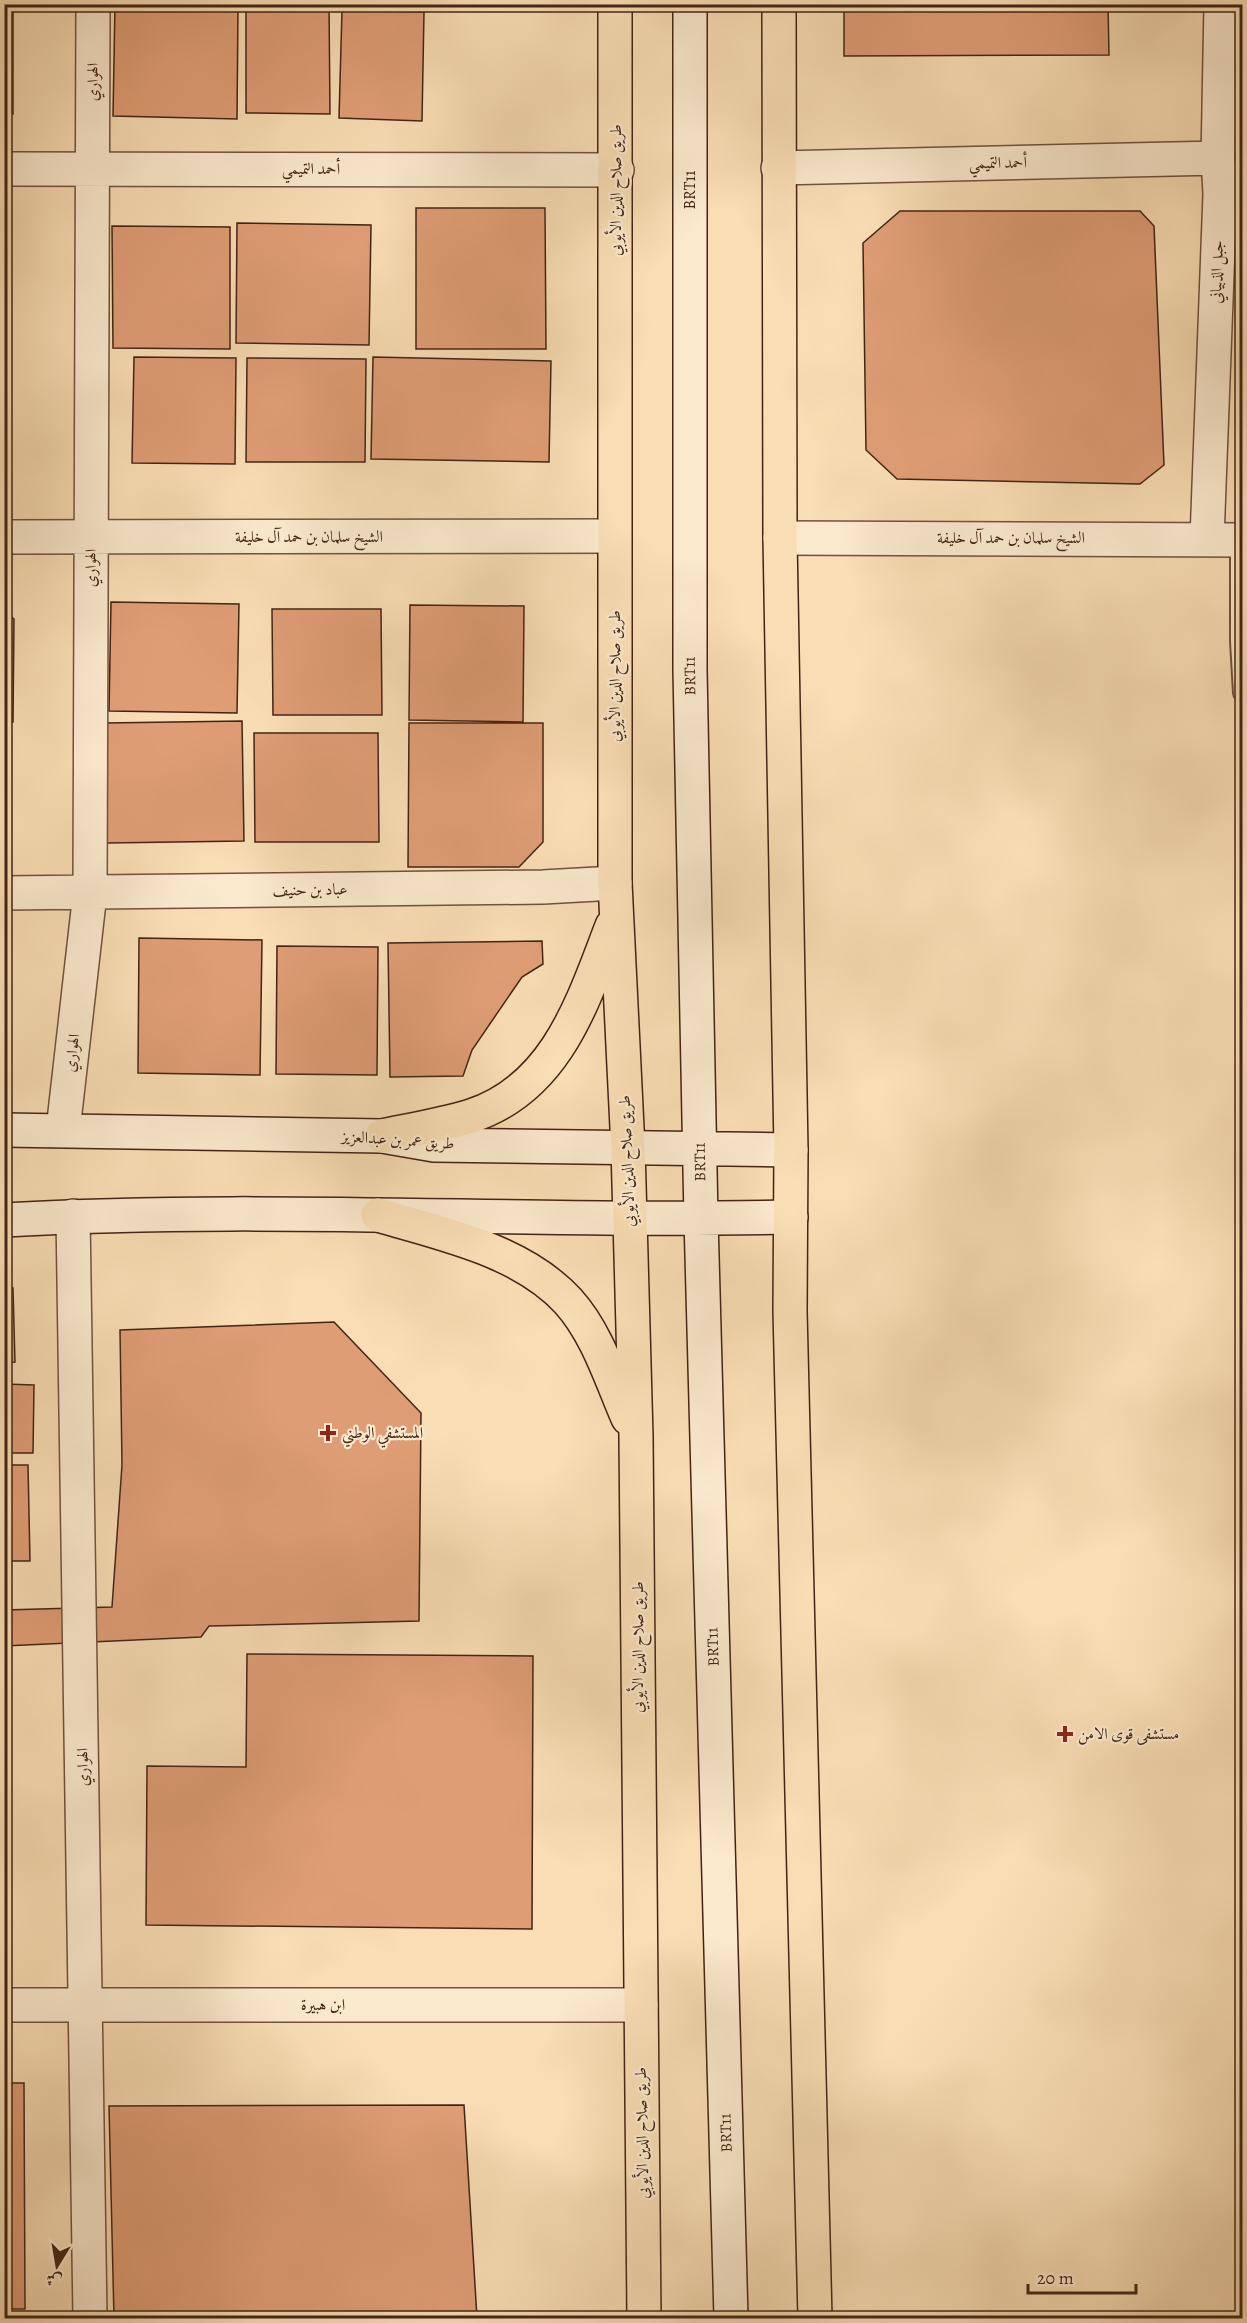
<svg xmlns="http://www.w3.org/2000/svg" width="1247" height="2323" viewBox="0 0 1247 2323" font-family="Alegreya,Amiri,serif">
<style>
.building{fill:#df9d75;stroke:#432414;stroke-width:1.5}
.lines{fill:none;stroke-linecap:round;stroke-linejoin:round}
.service-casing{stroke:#70523c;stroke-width:20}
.minor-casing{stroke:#70523c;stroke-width:36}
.secondary-casing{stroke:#432414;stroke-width:36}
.primary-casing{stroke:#432414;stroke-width:36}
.service{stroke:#fbe9ce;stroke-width:16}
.minor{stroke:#fbe9ce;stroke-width:33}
.secondary{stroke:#fbe9ce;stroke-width:33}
.primary{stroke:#f9ddb4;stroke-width:33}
.poi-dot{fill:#8f2418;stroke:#fbe9ce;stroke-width:2}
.labels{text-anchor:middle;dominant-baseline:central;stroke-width:4.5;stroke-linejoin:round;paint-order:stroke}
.street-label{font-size:16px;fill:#432414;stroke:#fbe9ce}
.poi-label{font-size:16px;fill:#432414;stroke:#fbe9ce;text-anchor:start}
</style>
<rect width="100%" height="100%" fill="#f9ddb4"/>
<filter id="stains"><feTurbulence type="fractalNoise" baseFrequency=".00333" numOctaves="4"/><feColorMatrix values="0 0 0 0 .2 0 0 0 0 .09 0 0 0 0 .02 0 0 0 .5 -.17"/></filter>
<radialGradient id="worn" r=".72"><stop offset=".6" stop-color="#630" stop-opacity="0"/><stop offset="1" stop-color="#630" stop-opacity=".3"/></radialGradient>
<path class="building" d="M4 4H13V114H4Z
M246 4H329L330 114 246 113Z
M844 4H1108L1109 55 844 56Z
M115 5 238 8 237 119 113 116Z
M342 10 424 12 422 121 339 118Z
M416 208H545L546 349H416Z
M900 211H1140L1154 226 1164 465 1140 484 897 479 866 450 863 243Z
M4 223H7L6 338H4Z
M237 223 371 225 369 345 236 343Z
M112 226 230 227V349L113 348Z
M4 348 10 349 8 466H4Z
M134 357 236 358 235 464 132 463Z
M373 357 551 361 549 462 371 459Z
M247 358 366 359 365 462H246Z
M111 602 239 604 237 713 109 711Z
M410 605 524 606 523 722 409 720Z
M272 609H381L382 715H273Z
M4 612 14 619 13 722H4Z
M242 721 244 841 107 843 105 723Z
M409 723H543V842L519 867H408Z
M254 733H378L379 842H255Z
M139 938 262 940 260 1075 138 1073Z
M542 941 543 964 522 977 472 1050 463 1076 390 1077 388 943Z
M277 946 378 947 377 1075 276 1074Z
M4 1288H13L15 1362 4 1363Z
M334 1322 421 1413 419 1621 209 1626 201 1637 4 1646V1610L112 1607 122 1465 120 1330Z
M4 1384 34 1385 33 1453H4Z
M4 1465H28L30 1561H4Z
M247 1654 533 1656 532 1929 146 1925 147 1766 246 1767Z
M4 2083H24L25 2309H4Z
M464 2105 477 2318H114L109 2106Z"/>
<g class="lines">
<g class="service-casing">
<path id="service" d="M1239 540V641L1242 693"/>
</g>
<g class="minor-casing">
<path id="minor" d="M778 168 1218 158
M4 169 617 170
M4 537 614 536
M780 538 1242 540
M1207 539 1220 194 1218 158 1221 4
M4 893 543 887 615 883
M63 1130 90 893 93 4
M73 1216 90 2318
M4 2005H641"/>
</g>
<g class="secondary-casing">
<path id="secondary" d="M690 4V670L701 1219 731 2318
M4 1130 382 1136 434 1145 791 1150
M4 1220C266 1205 529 1223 791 1217"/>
</g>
<g class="primary-casing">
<path id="primary" d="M615 4V883L628 1148 636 1436 644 2318
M779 4 780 538 791 1150 790 1311 815 2318
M382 1136C411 1130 442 1125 471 1116 557 1088 583 1001 612 926
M378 1215C442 1234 521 1250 568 1301 597 1333 611 1379 628 1418"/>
</g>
<use href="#service" class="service"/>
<use href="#minor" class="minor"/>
<use href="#secondary" class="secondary"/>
<use href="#primary" class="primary"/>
</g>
<g class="poi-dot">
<path d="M325 1424h6v6h6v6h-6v6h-6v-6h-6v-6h6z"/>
<path d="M1062 1725h6v6h6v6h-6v6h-6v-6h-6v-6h6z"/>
</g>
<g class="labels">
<g class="street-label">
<text transform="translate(93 82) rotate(-90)">الهواري</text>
<text transform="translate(998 163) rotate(-1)">أحمد التميمي</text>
<text x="311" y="169">أحمد التميمي</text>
<text transform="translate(616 190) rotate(-90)">طريق صلاح الدين الأيوبي</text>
<text transform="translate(690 190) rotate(-90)">BRT11</text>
<text transform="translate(1217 272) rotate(-88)">جبل الذبياني</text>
<text x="309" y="537">الشيخ سلمان بن حمد آل خليفة</text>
<text x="1011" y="538">الشيخ سلمان بن حمد آل خليفة</text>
<text transform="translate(91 568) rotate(-90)">الهواري</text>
<text transform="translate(615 676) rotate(-90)">طريق صلاح الدين الأيوبي</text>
<text transform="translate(690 676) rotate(-91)">BRT11</text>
<text transform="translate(310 890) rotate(-1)">عباد بن حنيف</text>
<text transform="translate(72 1053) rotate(-83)">الهواري</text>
<text transform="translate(398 1140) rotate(4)">طريق عمر بن عبدالعزيز</text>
<text transform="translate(627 1161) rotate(-92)">طريق صلاح الدين الأيوبي</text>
<text transform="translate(700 1162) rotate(-91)">BRT11</text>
<text transform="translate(638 1647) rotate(-90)">طريق صلاح الدين الأيوبي</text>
<text transform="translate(713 1647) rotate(-92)">BRT11</text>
<text transform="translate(83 1767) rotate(-91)">الهواري</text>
<text x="323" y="2005">ابن هبيرة</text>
<text transform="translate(642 2133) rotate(-91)">طريق صلاح الدين الأيوبي</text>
<text transform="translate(726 2133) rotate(-92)">BRT11</text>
</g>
<g class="poi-label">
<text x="342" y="1433">المستشفي الوطني</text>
<text x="1078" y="1734">مستشفى قوى الامن</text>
</g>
</g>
<rect width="1247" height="2323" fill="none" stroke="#f9ddb4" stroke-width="24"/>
<rect x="6" y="6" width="1235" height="2311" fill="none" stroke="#432414" stroke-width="3"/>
<rect x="12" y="12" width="1223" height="2299" fill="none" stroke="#432414" stroke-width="1.5"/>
<g transform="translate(57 2266) rotate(191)" stroke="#fbe9ce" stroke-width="4.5" paint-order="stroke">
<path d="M0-4.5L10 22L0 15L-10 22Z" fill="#432414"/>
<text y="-9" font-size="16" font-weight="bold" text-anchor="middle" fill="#432414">ش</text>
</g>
<path d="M1028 2284v9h108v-9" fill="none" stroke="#432414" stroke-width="3"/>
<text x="1037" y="2284" font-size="18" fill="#432414" stroke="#fbe9ce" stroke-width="4.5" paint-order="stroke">20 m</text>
<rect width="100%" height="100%" filter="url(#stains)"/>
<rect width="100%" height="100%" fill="url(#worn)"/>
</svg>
